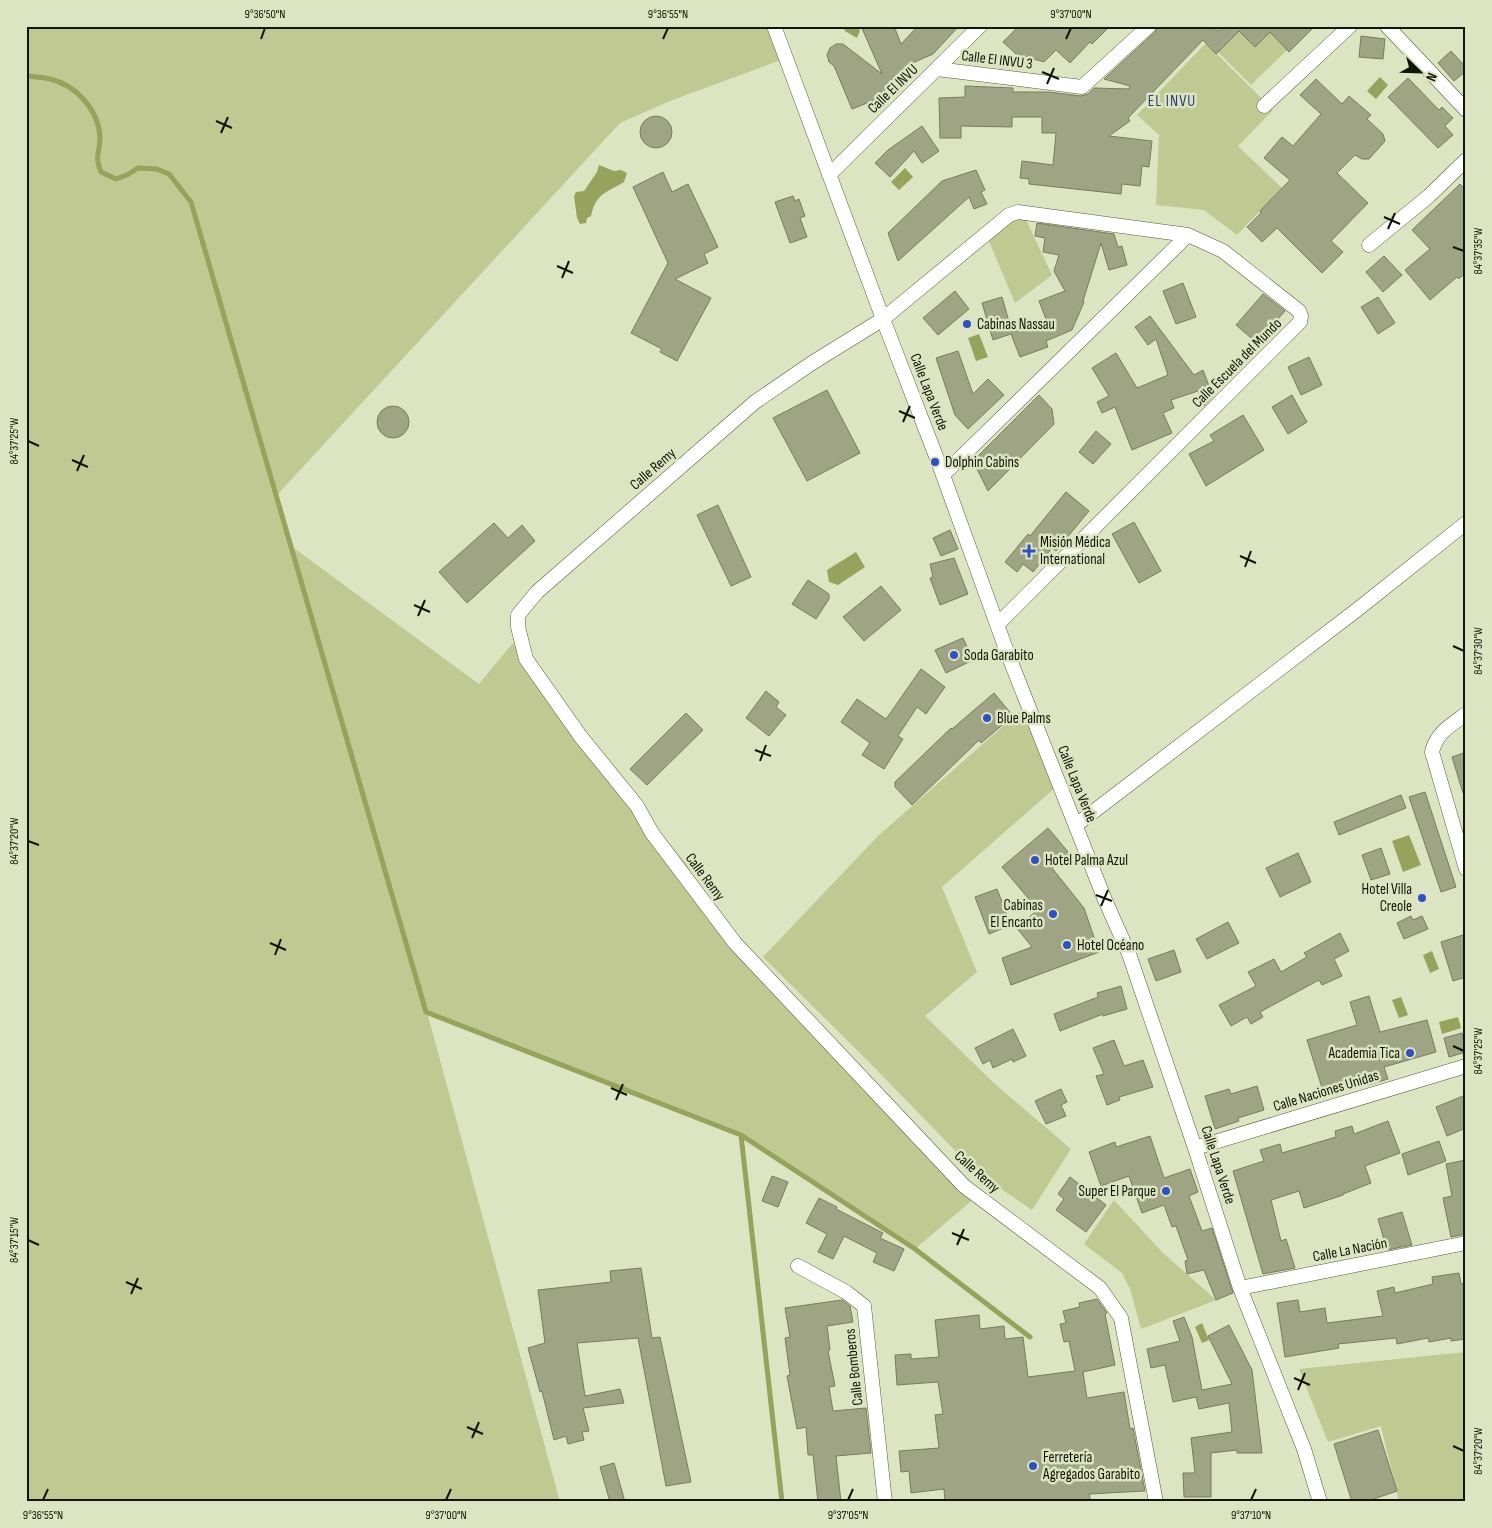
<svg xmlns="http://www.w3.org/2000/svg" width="1492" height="1528" viewBox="0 0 1492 1528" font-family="'Sofia Sans Condensed',sans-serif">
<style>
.green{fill:#bfc991}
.water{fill:#97a25c}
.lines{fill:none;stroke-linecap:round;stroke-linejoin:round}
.stream{stroke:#97a25c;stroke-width:5}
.building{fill:#9fa584;stroke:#767c5d}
.minor-casing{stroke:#565c3e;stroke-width:15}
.minor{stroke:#fff;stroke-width:14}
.ticks{fill:none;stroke:#121408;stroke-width:2}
.poi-dot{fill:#2e50c0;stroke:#dde4c2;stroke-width:2}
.labels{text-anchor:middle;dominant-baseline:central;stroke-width:5;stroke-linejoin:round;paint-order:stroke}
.street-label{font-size:15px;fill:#121408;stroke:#dde4c2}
.poi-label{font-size:15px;fill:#121408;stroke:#dde4c2;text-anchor:start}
.neighbourhood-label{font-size:16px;letter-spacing:1px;fill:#2d427b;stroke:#dde4c2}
.neatline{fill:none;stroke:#121408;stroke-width:2}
.ticks-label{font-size:12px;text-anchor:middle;fill:#121408}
</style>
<rect width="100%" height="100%" fill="#dde4c2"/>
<path class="green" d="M26 26H775L786 58 670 101 620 123 277 495 291 546 479 684 513 643 596 753 687 865 730 938 977 1196 915 1249 741 1135 427 1012 560 1502H26Z
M1239 31 1270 32 1287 50 1251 85 1218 52Z
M1206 43 1273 110 1238 146 1282 188 1237 235 1204 210 1156 205 1159 135 1137 115Z
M1021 209 1052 275 1015 303 988 239Z
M1024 708 1056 787 942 887 977 972 925 1016 995 1084 1071 1149 1032 1210 975 1171 869 1062 763 957 878 836Z
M1114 1200 1163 1253 1216 1300 1141 1329 1130 1289 1122 1273 1084 1244Z
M1466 1352V1502H1399L1381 1426 1328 1442 1299 1369Z"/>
<path class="water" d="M843 26H854L860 30 857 38 845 31Z
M1380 77 1388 85 1376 99 1367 91Z
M599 165 614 171 621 170 627 173 624 182C606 193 596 193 591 216L587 218 586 223 580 224 577 218 574 196 576 192 584 191 597 172Z
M905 168 913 177 899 190 891 182Z
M979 334 988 357 976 361 968 338Z
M856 552 865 567 838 585 829 582 827 570Z
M1409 835 1421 865 1403 872 1392 841Z
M1432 951 1439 969 1430 973 1423 955Z
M1401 997 1408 1015 1399 1018 1392 1000Z
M1458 1017 1461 1028 1442 1034 1439 1022Z
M1202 1323 1209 1340 1202 1343 1195 1327Z"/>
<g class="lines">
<path class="stream" d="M26 76C34 77 42 77 50 79 76 85 99 110 100 138 100 154 94 154 101 172L116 179 127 175 138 168 157 169 169 174 191 202 426 1012 741 1135 915 1249 1030 1337
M741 1135 782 1502"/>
</g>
<path class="building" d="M861 26H894L901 44 918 26H959L933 54 910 64 914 75 876 96 877 99 852 109 834 66 829 62 827 55 830 48 836 44H843L882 74Z
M1019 26H1110L1092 44 1090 42 1070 63 1056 50 1044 62 1016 54 1003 42Z
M1158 26H1217L1214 28 1218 31 1223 26H1315L1289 52 1270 32 1255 47 1239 31 1216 54 1203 40 1128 118 1130 121 1109 136 1152 141 1149 167 1142 166 1140 186 1122 184 1121 194 1029 184V179L1020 178 1022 161 1053 165 1056 133H1042V117H1012V127L961 126V138H940L939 98 965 97V86L1013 88V92H1048L1081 96 1088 94 1094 88 1129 89 1130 86 1104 79 1155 32Z
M1361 36 1385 39 1383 59 1359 57Z
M1451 51 1466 67V71L1454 81 1438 63Z
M1408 78 1439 110 1442 107 1453 118 1445 126 1453 135 1438 148 1388 97Z
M1316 79 1342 104 1349 96 1371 115 1367 119 1383 134 1385 141 1369 159H1362L1355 155 1337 173 1368 203 1331 241 1343 252 1322 273 1277 228 1262 242 1247 227 1261 213 1260 211 1290 180 1264 158 1282 137 1293 146 1321 114 1300 95Z
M640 132a16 16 0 1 1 32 0a16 16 0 1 1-32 0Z
M922 126 939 151 922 163 914 151 890 177 875 163 888 150Z
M976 170 985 190 981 192 987 204 974 209 969 197 898 261 888 233 942 181Z
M663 172 672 192 688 184 718 247 704 254 708 263 675 279 711 298 677 361 660 352 662 349 631 333 668 263 633 187Z
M1460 184 1466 190V272L1459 279 1457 277 1430 300 1405 270 1430 249 1412 230Z
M793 196 795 201 799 199 805 216 800 218 807 237 790 243 775 202Z
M1037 223 1114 234 1118 247 1122 246 1127 265 1109 270 1101 243 1083 301 1084 302 1072 330 1046 341 1048 347 1020 357 1011 334 993 340 982 303 1002 297 1012 332 1046 319 1039 301 1065 291 1054 271 1059 255 1043 252 1045 238 1035 236Z
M1384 256 1402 275 1383 292 1366 272Z
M1183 283 1196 317 1176 324 1163 291Z
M955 291 969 309 938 335 923 318Z
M1263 294 1285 311 1257 343 1236 325Z
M1378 297 1395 323 1378 334 1361 307Z
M1150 316 1194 375 1203 370 1213 396 1204 406 1198 391 1171 400 1174 408 1163 413 1172 433 1132 450 1115 407 1102 413 1097 402 1109 396 1092 368 1116 353 1137 388 1168 375 1156 339 1148 345 1135 327Z
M958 351 973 394 988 379 1004 395 968 429 955 415 936 358Z
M1309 357 1322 385 1301 395 1288 367Z
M827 390 860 453 807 481 773 418Z
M1039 395 1052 409 1054 424 988 491 973 461Z
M1292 395 1307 422 1288 434 1272 407Z
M377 422a16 16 0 1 1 32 0a16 16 0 1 1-32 0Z
M1243 415 1264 450 1206 486 1189 454 1214 441 1210 435Z
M1096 431 1111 444 1093 464 1079 452Z
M1066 492 1089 511 1056 551 1052 548 1033 572 1023 564 1017 572 1005 562 1028 534 1030 536Z
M718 505 751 577 731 586 697 515Z
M1134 522 1161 571 1139 583 1112 534Z
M494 523 508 538 522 525 535 541 467 603 439 572Z
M950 530 958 549 941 556 933 538Z
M954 558 968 594 940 605 930 578 933 577 930 564Z
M808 580 829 594V599L816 619 792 604Z
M881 586 901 610 864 641 843 617Z
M963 638 973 660 946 673 935 650Z
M921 669 945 687 926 714 917 707 898 736 903 739 884 769 862 755 870 743 841 722 857 699 886 719Z
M766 691 779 702 776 707 786 715 769 736 746 718Z
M994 693 1013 716 981 743 979 740 912 805 895 787V782L951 728 952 729Z
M686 713 703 730 647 785 630 769Z
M1466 752V792L1463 793 1452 757Z
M1425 792 1456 887 1441 892 1409 797Z
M1401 795 1406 808 1339 835 1334 822Z
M1048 828 1069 853 1052 868 1084 908 1099 952 1011 985 1002 958 1032 947 1016 927 1038 910 1002 867Z
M1381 848 1390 874 1371 880 1362 855Z
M1298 853 1311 882 1280 897 1266 868Z
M997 889 1011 925 989 934 975 897Z
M1411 916 1413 920 1422 916 1428 929 1404 939 1397 923Z
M1228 922 1239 943 1207 959 1196 939Z
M1340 933 1349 951 1334 959 1342 976 1322 985 1319 980 1260 1012 1263 1017 1251 1024 1247 1017 1231 1026 1219 1005 1256 986 1248 972 1274 959 1281 972 1307 957 1304 953Z
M1466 934V977L1453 981 1441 942Z
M1174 950 1181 972 1156 981 1148 959Z
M1121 986 1127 1009 1103 1016V1014L1060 1031 1054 1014 1098 997 1097 993Z
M1369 996 1380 1032 1427 1020 1436 1052 1384 1067 1388 1079 1368 1085 1365 1078 1323 1091 1307 1040 1357 1025 1350 1002Z
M1013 1029 1026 1056 1013 1062 1012 1059 993 1068 990 1060 983 1064 975 1048Z
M1462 1033 1466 1052 1449 1057 1444 1038Z
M1114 1040 1124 1066 1143 1060 1153 1087 1119 1097 1120 1100 1107 1105 1096 1076 1104 1074 1093 1048Z
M1257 1086 1264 1110 1238 1118 1239 1121 1215 1129 1205 1096 1229 1089 1231 1094Z
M1061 1089 1067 1102 1061 1105 1066 1116 1046 1124 1035 1101Z
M1463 1096 1466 1104V1128L1447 1136 1436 1107Z
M1388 1121 1400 1153 1365 1166 1371 1183 1343 1194V1195L1304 1208 1299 1191 1271 1200 1281 1241 1286 1239 1295 1268 1263 1274 1233 1171 1264 1161 1260 1150 1280 1144 1282 1153 1336 1137 1335 1131 1352 1126 1354 1134Z
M1150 1136 1164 1178 1190 1169 1198 1192 1189 1196 1202 1231 1212 1228 1233 1293 1216 1300 1204 1270 1187 1274 1185 1261 1188 1260 1176 1226 1172 1227 1164 1205 1142 1213 1129 1176 1101 1186 1089 1152 1115 1142 1116 1147Z
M1439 1141 1446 1161 1408 1175 1402 1154Z
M1466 1160V1234L1451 1237 1443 1198 1452 1196 1446 1164Z
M772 1176 788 1182 778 1207 762 1201Z
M1070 1177 1106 1205 1086 1232 1056 1210 1064 1199 1058 1194Z
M819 1198 837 1207 836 1209 883 1233 880 1238 904 1249 894 1271 873 1262 877 1253 844 1236 833 1259 818 1252 827 1234 806 1223Z
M1402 1212 1412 1245 1387 1250 1378 1219Z
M641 1268 652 1338 660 1337 691 1482 666 1486 638 1338 577 1343 585 1396 620 1389 624 1403 583 1408 589 1431 582 1432 584 1440 568 1444 566 1436 554 1440 542 1391 540 1392 528 1348 545 1343 538 1290 611 1282 610 1271Z
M1459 1273 1461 1284 1466 1282V1339L1451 1341V1338L1429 1342 1428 1338 1397 1344 1396 1338 1338 1344 1339 1348 1285 1357 1277 1303 1298 1300 1300 1312 1325 1308 1327 1323 1383 1316 1377 1291 1394 1287 1395 1293 1433 1284 1432 1277Z
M1097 1299 1107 1313 1105 1314 1115 1365 1083 1372 1087 1398 1124 1392 1130 1429 1133 1428 1145 1491 1089 1494 1091 1502H945L944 1489 911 1493 909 1471 901 1472 899 1451 939 1448 935 1415 943 1414 938 1382 897 1385 895 1355 911 1354V1359L939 1357 935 1320 979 1315 980 1329 1004 1326 1005 1339 1023 1337 1028 1377 1075 1371 1069 1341 1064 1342 1060 1324 1066 1323 1063 1311 1080 1307 1079 1303Z
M842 1300 850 1306 853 1322 827 1326 830 1350 828 1351 835 1386 829 1387 833 1411 866 1408 871 1453 836 1456 841 1502H818L813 1455H808L806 1427 797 1429 787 1376 790 1375 785 1338 790 1337 785 1308Z
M1184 1317 1192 1337 1202 1390 1232 1384 1208 1336 1229 1325 1252 1370 1262 1453H1237V1450L1211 1453V1497H1184L1183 1473H1195L1191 1438 1232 1432 1229 1403 1199 1409 1196 1397 1173 1402 1165 1365 1151 1368 1147 1349 1180 1341 1173 1321Z
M1378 1430 1397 1491 1365 1502H1352L1334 1444Z
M614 1463 625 1502H610L600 1467Z"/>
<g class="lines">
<g class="minor-casing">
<path id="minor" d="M774 26 883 319 939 464 1007 652 1105 900 1129 954 1195 1148 1240 1288 1304 1449 1320 1502
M1387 26 1466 110
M937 69 1082 87 1149 26
M1264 106 1350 26
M829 175 980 26
M1369 245 1429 196 1466 160
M943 475 1188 235
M997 625 1300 322 1301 316 1299 311 1223 251 1188 235 1018 212 1009 215 883 319 812 363 755 402 537 592 518 615V627L526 659 581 737 637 806 652 833 735 943 964 1186 1100 1288 1121 1318 1156 1502
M1466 714C1451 725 1436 733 1432 752L1466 869
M1076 825 1358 609 1466 523
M1195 1148 1466 1066
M798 1266 846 1292 864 1306 885 1502
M1240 1288 1466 1243"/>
</g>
<use href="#minor" class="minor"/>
</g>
<path class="ticks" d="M261 39 265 28M663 39 668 28M1066 39 1071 28M1042 72 1059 79M1047 84 1054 68M216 121 232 128M221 133 228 117M1384 217 1400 224M1388 229 1395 213M1453 247 1464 251M557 266 573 273M562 278 569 261M899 411 915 418M903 422 910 406M28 441 39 446M72 460 88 467M77 471 84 455M1240 556 1256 563M1245 567 1251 551M414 605 430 612M418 616 425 600M1453 646 1464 651M755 750 771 756M760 761 766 745M28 841 39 845M1096 895 1112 901M1101 906 1108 890M270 943 286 950M275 955 281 939M1453 1046 1464 1051M611 1088 627 1095M616 1100 623 1084M952 1233 969 1240M28 1240 39 1245M957 1245 964 1229M126 1282 142 1289M131 1294 138 1278M1294 1378 1310 1385M1298 1390 1305 1373M467 1427 483 1434M472 1438 479 1422M1453 1446 1464 1451M43 1500 48 1489M446 1500 451 1489M848 1500 853 1489M1251 1500 1256 1489"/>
<g class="poi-dot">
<circle cx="967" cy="324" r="5"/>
<circle cx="935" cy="462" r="5"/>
<path d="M1026.5 543.5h5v5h5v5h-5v5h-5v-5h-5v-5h5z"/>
<circle cx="954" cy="655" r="5"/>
<circle cx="987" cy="718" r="5"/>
<circle cx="1035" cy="860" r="5"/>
<circle cx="1422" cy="898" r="5"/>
<circle cx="1053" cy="914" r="5"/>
<circle cx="1067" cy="945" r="5"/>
<circle cx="1410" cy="1053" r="5"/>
<circle cx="1166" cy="1191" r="5"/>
<circle cx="1033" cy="1466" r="5"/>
</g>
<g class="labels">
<g class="street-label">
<text transform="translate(997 60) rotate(7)">Calle El INVU 3</text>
<text transform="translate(893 89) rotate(-44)">Calle El INVU</text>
<text transform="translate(1237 363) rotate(-45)">Calle Escuela del Mundo</text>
<text transform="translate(929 392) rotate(69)">Calle Lapa Verde</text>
<text transform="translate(653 469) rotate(-41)">Calle Remy</text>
<text transform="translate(1077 784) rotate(68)">Calle Lapa Verde</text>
<text transform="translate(705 877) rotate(53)">Calle Remy</text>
<text transform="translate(1326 1091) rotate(-17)">Calle Naciones Unidas</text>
<text transform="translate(1218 1165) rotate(72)">Calle Lapa Verde</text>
<text transform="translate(977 1172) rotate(42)">Calle Remy</text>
<text transform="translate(1350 1250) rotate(-11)">Calle La Nación</text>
<text transform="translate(854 1367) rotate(-96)">Calle Bomberos</text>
</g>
<g class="poi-label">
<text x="977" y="324">Cabinas Nassau</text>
<text x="945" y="462">Dolphin Cabins</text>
<text x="1040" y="542">Misión Médica<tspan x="1040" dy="17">International</tspan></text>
<text x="964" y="655">Soda Garabito</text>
<text x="997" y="718">Blue Palms</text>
<text x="1045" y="860">Hotel Palma Azul</text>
<text x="1412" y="889" text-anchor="end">Hotel Villa<tspan x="1412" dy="17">Creole</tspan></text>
<text x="1043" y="905" text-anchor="end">Cabinas<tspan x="1043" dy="17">El Encanto</tspan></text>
<text x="1077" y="945">Hotel Océano</text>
<text x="1400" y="1053" text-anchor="end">Academia Tica</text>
<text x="1156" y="1191" text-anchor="end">Super El Parque</text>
<text x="1043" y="1457">Ferretería<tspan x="1043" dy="17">Agregados Garabito</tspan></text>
</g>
<g class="neighbourhood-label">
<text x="1172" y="101">EL INVU</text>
</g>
</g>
<rect width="1492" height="1528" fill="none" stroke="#dde4c2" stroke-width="55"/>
<g transform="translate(1420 72) rotate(113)" stroke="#dde4c2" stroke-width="4" paint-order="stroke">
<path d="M0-4L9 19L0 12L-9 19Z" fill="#121408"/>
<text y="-8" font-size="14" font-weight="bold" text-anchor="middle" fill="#121408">N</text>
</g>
<rect x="28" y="28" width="1436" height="1472" class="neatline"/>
<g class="ticks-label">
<text x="265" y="18">9°36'50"N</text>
<text x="668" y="18">9°36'55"N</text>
<text x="1071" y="18">9°37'00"N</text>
<text transform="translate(1478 251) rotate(-90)" y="4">84°37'35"W</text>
<text transform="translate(14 441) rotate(-90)" y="4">84°37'25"W</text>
<text transform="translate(1478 651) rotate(-90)" y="4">84°37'30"W</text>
<text transform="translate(14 841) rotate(-90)" y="4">84°37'20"W</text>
<text transform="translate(1478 1051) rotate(-90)" y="4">84°37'25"W</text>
<text transform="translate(14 1240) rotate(-90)" y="4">84°37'15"W</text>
<text transform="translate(1478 1451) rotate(-90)" y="4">84°37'20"W</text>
<text x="43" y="1519">9°36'55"N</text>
<text x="446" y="1519">9°37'00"N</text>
<text x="848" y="1519">9°37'05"N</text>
<text x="1251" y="1519">9°37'10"N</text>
</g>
</svg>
